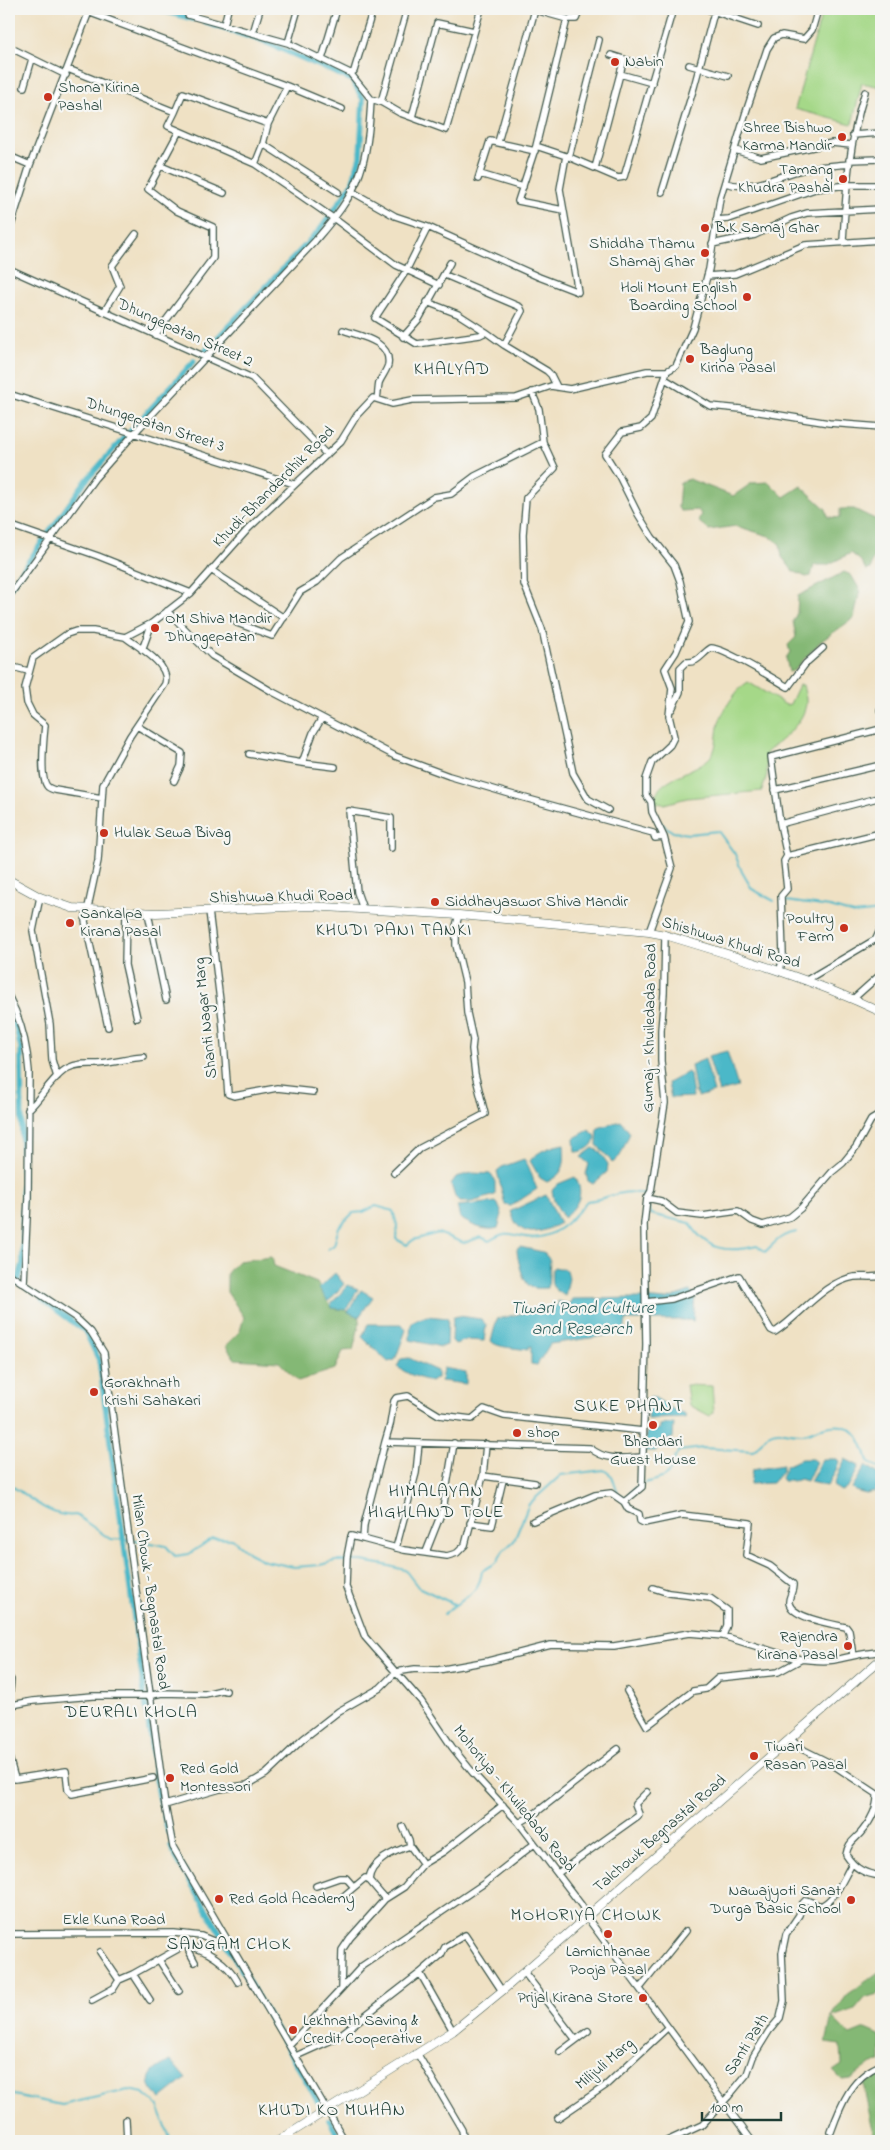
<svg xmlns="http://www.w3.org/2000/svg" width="890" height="2150" viewBox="0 0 890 2150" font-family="'Indie Flower',sans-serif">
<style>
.green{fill:#a5d888;stroke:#628a5e}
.forest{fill:#84b874;stroke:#527a54}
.water{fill:#4cb8c8;stroke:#367a7e}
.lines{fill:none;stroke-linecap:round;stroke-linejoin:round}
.stream{stroke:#4cb8c8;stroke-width:2}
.canal{stroke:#4cb8c8;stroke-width:5.5}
.minor-casing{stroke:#3e564a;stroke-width:8}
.major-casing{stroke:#3e564a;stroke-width:9}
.minor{stroke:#fff;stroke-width:5.5}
.major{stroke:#fff;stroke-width:8}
.poi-dot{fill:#c8321e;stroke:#f6f6f2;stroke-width:2}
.labels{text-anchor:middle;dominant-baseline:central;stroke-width:4.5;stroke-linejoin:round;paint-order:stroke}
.poi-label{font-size:16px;fill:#1f3d34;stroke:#f6f6f2;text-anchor:start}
.street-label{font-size:16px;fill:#1f3d34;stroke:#f6f6f2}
.neighbourhood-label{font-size:18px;letter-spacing:1px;fill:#1f3d34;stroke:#f6f6f2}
.water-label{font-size:18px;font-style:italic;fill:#2a5c59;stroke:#f6f6f2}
</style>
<rect width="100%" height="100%" fill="#f6f6f2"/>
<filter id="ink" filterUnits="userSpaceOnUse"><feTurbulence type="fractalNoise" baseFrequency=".02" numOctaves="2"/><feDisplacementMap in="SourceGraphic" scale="10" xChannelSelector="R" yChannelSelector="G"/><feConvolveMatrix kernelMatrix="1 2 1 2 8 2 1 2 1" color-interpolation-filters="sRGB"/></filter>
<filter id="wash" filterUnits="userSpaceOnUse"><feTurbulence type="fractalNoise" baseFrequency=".0096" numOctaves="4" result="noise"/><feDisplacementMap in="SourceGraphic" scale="20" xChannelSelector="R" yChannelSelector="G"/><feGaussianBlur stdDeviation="1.12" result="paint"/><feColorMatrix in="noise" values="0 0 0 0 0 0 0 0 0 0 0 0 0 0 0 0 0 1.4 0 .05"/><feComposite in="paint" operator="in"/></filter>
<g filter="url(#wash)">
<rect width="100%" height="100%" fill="#efe1c4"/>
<path class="green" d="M823 9H881V87L862 83 852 124 795 109Z
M748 682 786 705 790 704 799 685H803C804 691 807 698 806 704 803 725 780 740 766 753L767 774 762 791 687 798 664 804 655 803C651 778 699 772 711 756 718 748 716 732 719 722 724 709 736 689 748 682Z
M686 1385 712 1386 714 1412 710 1416 689 1405Z"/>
<path class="forest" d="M689 479 733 496 752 483 769 482 784 497 801 486 826 509 828 517 840 518V509H854L881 522V550L872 561 871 569 866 570 861 561 851 553 827 565H814L811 576 806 577 793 571 782 557 780 544 769 536 736 526 709 530 698 521 701 514 698 510 681 511 678 508 680 483Z
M844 572 851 575 860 590 854 618 820 642 793 671 789 672 786 658 790 652 788 645 796 637 793 621 797 613 798 596Z
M272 1257 274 1266 317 1283 332 1308 346 1310 359 1317 360 1322 353 1350 343 1351 335 1369 298 1381 279 1362 235 1359 226 1346 240 1331 244 1317 227 1292V1273L238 1261Z
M881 1967V1993L864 1998 855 2009 832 2017 850 2035 865 2029 881 2036V2062L872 2063 851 2079 842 2080 833 2071 842 2065 841 2045 826 2043 832 2016 847 1995 880 1971Z
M881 2075V2141H875L863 2083Z"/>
<path class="water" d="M727 1051 738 1087 719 1092 708 1056Z
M705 1059 714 1092 698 1097V1094H696L691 1065Z
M688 1072 690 1074 693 1097 671 1098 668 1083Z
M621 1121 630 1133 620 1156 613 1163 597 1145 598 1128Z
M589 1130 595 1135 596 1139C591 1148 584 1152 575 1152L574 1138Z
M564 1144C565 1163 566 1173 547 1182L540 1178 530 1161C537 1151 552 1146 564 1144Z
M593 1148 599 1151 608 1164 607 1172 593 1184 588 1181 586 1174 589 1164 581 1157Z
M524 1159C531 1168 532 1178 537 1189L511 1206 505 1205 497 1171 502 1167Z
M472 1173 490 1174 495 1179V1195L472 1202H460L455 1197 451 1184 456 1177Z
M575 1177C585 1194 578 1205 565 1217H563L554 1201 552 1190 558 1184Z
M546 1195 560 1223C541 1234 518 1240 511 1211Z
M497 1202 502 1214 498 1228C485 1232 471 1225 460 1218L457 1206Z
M520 1247 543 1252 550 1260 548 1288C543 1288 536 1289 531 1287 523 1283 517 1258 517 1249Z
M554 1267 567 1270 569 1278 565 1296C551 1287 551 1287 552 1270Z
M335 1273 344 1284 328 1302 319 1288Z
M348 1285 358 1289 346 1310 332 1308 330 1305Z
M361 1290 373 1297 359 1317 348 1312Z
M690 1291 695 1296 693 1322 690 1320H626L624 1332 617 1334 550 1344 537 1365 531 1364V1346L528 1347V1350C518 1348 496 1348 491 1341L497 1319 558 1305V1301L569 1304 572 1299 641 1298 665 1300Z
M427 1316 448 1318 447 1345 441 1347 410 1340C411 1321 408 1323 427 1316Z
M459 1316 481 1319 486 1325 484 1341 467 1340 455 1344 452 1341 453 1317Z
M368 1324H402L406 1330 395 1360 388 1362 362 1337Z
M409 1358 437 1371V1378L431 1382 409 1374 397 1367 401 1359Z
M443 1368 466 1372V1384L441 1381Z
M650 1396C663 1400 671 1411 685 1414L686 1418 648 1419Z
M674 1423 673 1438 658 1442 657 1451H645L647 1431 660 1429V1425Z
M801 1459H812L816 1462 807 1481 800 1479 794 1481H783L781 1478 786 1466Z
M822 1459H837L839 1461 836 1471 827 1486 810 1482Z
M845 1459 859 1466C855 1475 851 1487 841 1491L833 1486Z
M783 1465 782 1471 772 1483 750 1484 752 1470Z
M866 1465 881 1476 875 1492 866 1494 855 1491 852 1488Z
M171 2061 186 2079 161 2099C141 2082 148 2071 171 2061Z"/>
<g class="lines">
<path class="stream" d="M659 822 673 832 689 834 718 831 735 854 742 872 752 889 774 901
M786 901 830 907 854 914 881 911
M648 1205 650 1214 690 1223C706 1251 728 1253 757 1246L765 1252C778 1240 780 1235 797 1232
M328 1249 334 1245 339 1227 353 1213 363 1212 376 1206 393 1211 397 1225 396 1239 407 1245 413 1240 438 1233 464 1243 481 1237 489 1241C507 1230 507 1234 526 1237 552 1242 572 1220 587 1201 610 1199 622 1187 645 1195
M644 1483C655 1480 668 1479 672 1467 674 1461 675 1456 679 1451L703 1448 753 1451C760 1447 761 1439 768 1435 780 1428 791 1435 803 1434 810 1433 818 1428 826 1427 853 1420 862 1438 868 1461L881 1469
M9 1484C28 1496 51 1519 76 1515L110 1539 135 1540 166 1546 175 1556 189 1554 213 1538 232 1539 249 1553 265 1561 294 1567 320 1565 335 1561H362L385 1565 405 1570 418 1587 454 1604
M630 1493 640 1485
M444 1614C460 1598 479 1597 482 1571L497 1562 503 1551 514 1541 529 1504 561 1475 604 1470 612 1476 618 1494 625 1498
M9 2094 62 2105 128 2090 144 2093 158 2106 171 2141"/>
<path class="canal" d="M156 9 193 19
M206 23 265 42 352 80 363 99 360 157 352 184 332 213
M202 354 319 231 329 217
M131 430 194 361
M9 589 84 483 128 433
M9 1009 16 1027 21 1049 23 1263 18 1283
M42 1299 85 1331 99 1360 157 1787 168 1832
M171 1846 173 1852 318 2101
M329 2120 341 2141"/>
</g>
</g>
<g filter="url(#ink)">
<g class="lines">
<g class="minor-casing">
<path id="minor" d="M190 9 188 15 288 43 350 73
M373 9 354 71 350 73 371 99 381 102 400 113 446 130 481 9
M707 9 758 26
M88 12 287 86 342 109
M567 19H576L580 9
M224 25 228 9
M253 33 260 9
M288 43 298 9
M9 47 66 75
M611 55 636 63
M322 59 337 9
M689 65 728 76
M68 69 175 112 183 93 268 124
M620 74 652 83
M24 87 32 59
M381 102 405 16
M175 112 168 126 255 164 336 220 396 265 439 285
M412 117 437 23 474 31
M853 135 881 133
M498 142 535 10 567 19 536 146 569 157 618 178 624 177 673 9
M263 144 338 192
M536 146 518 201 563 210
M735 150 761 158 832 143 851 145
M9 156 30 165
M569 157 599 40
M849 160 881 159
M255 164 263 144 268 124 287 86
M161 166 224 193
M595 168 624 59
M480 174 523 187
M478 179 490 141 535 151
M725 183C754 192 777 175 805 169 819 166 834 166 848 164
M351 191 395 216 428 227 539 277 578 292 560 189 566 156
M662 192 694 87 715 9
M716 220 729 219 815 189 847 185H881
M9 232 30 165 90 9
M843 241C846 190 849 141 865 92
M712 244 755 235 791 218 807 213 881 209
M9 269 252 378 327 455
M445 275 520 307 522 311 504 345 486 332
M707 276 735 274 805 245 881 240
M427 302 458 314 486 332 480 335 417 344 375 318 406 271 428 227
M104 312 120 286 112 266 136 234
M343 330C360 336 392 341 388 365 386 372 381 377 379 383 378 388 378 394 377 399
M155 335 213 258V227L177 211 148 189 179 131
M403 337 419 319 450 263
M504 345 547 371 551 375 557 387
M667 371 676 366 693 328 709 269 720 198 746 112 767 49 774 38 782 35 804 39 812 30 818 9
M665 379 710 406 741 409 829 423 881 427
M9 394 294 484
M543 442 555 468 526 498 523 534 524 584 542 629 573 773 588 799 608 810
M9 525 98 556 191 593
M211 570 284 618
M9 596 95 478 140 427 315 241C332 221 352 198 360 173 368 150 370 123 371 99
M167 611 212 656 271 691 395 756 449 776 510 794 653 833 655 838 664 837
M237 623 272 636 300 592 317 582 341 558 434 497 451 494 475 476 543 442 539 409 532 392
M142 650 152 623
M9 666 28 671
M672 709 680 692V668L686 662C699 663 701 654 711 648 726 649 772 678 788 687L806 663 823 648
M880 710H881
M322 718 313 733 302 763 335 767
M137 726 182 753 181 766 174 781
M881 729 771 757 780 824 881 797
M249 754 302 763
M775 790 881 765
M102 798 55 790C54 790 49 788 48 787 39 780 44 736 45 725L33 715 27 703 25 688 33 658 67 634 76 631H93L125 637 152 623 191 593 249 528 341 441 357 415 373 398 392 404 412 400 516 398 551 386 570 389 647 371H667L651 419 641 428 622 432 605 454 619 476 638 514 652 537 674 565 680 581 689 622 676 652 665 669 672 688 669 716 674 737 670 745 652 762 646 779V795L651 802 652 812 664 837 672 868 649 932
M780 824 787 856
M40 897 33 931 50 1024 52 1060 57 1077
M363 909 357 892 349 811 391 818V848
M209 911 222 1017 228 1094 234 1096 277 1088 313 1092
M126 912 125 965 137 1018
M148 913 166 1000
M665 935 664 993 661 1030V1061L665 1103 651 1191 647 1198 644 1224 646 1344 642 1487 624 1502 628 1509 639 1514 640 1521 644 1523 682 1515 750 1523 746 1555 770 1566 793 1584C794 1591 788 1597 789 1603 792 1618 832 1624 846 1627L849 1631 853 1655
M780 971 783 954 781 896 787 889 784 861 787 856 881 833
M805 981 876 939 881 928
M9 997C21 1020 27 1044 29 1071L28 1197 24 1283
M853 999 881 974
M108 1027 85 921 98 861 103 785 130 736 165 684C171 664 138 647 125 637
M28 1110C41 1098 53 1076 68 1068 78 1063 88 1064 98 1064 114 1063 129 1058 144 1057
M394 1173 420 1148 485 1114 475 1074 472 1049 473 1040 467 1013 465 982 456 945V926L459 915
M647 1198 661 1201 677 1213 702 1216 738 1211 752 1221 763 1225 790 1217 801 1208 832 1172 843 1163 856 1147 871 1120 881 1114
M9 1274 76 1318 91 1332 104 1353 165 1805 173 1847 345 2141
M646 1302 672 1299 739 1276 771 1330 775 1332C800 1316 824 1282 854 1277 863 1276 872 1278 881 1276
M385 1442 364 1525 363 1539 351 1536 347 1557 346 1587 365 1637 421 1701 452 1747 473 1773 519 1823 582 1906 586 1916 752 2141
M642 1457C622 1458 606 1461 590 1448L385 1442 390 1425 394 1401 396 1398 408 1396 439 1415 472 1419 484 1409 504 1416 643 1431
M483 1476 535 1483
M533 1521 595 1495 611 1493 624 1502
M470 1523 492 1526 503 1480
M363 1539 404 1550 447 1556 457 1553 465 1545 483 1476 486 1444
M396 1548 416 1473 419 1443
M426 1552 443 1509 454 1443
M653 1588 669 1593 710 1598 727 1610V1625L723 1636
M9 1677 11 1680 9 1700
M627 1691 647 1726 693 1691 706 1689 718 1678 778 1672 802 1659
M9 1701 12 1705 33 1701 93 1696H148L162 1693 205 1694 222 1690 226 1691
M790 1739 804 1750 830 1763 877 1794C878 1806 871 1821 863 1830 856 1840 848 1841 846 1855 855 1869 865 1874 881 1876
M9 1757 15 1779 66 1771 68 1790 72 1794 153 1778
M165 1805 220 1789 247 1785 266 1774 303 1739 339 1711 380 1688 396 1672 415 1669 438 1670 488 1661 551 1645 614 1646 689 1633 723 1636 794 1658C807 1660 821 1662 834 1660 851 1657 864 1652 881 1652
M519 1823 533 1815 618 1749
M403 1827 409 1840 410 1846 423 1864
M558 1873 638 1816 639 1814 635 1804 647 1792
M316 1886 339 1878H346L354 1887
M340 1899 365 1878 369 1879
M385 1899 369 1880C370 1862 394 1851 410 1846
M9 1934 174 1933 201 1936 218 1943 227 1940
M189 1946V1951L195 1962
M100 1952 119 1980 133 1974
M205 1952 214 1941
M159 1960 179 1991
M524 1972 576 2040 560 2052
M420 1973 441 1955 445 1947 465 1935 502 1991
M640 1988 686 1931
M341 1989 362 1966 486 1882 534 1844
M92 2000 114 1988 119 1980
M150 2000 133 1974 185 1945C206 1949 228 1963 238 1982
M576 2040 588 2031
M289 2045 341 1989 342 1950 350 1938 385 1899 404 1887 423 1864 443 1852 503 1805
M417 2053 462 2130 463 2136 458 2141
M296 2056 336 2038 420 1973 453 2031
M558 2118 605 2086 668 2027
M126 2120 127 2141
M831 2132C841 2104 852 2076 881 2065
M667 2141 702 2125 728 2097 747 2074 753 2057 769 2031 780 2018 784 2001 782 1953 786 1934 799 1915 802 1904 806 1900 821 1906C837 1898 843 1878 852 1864"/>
</g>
<g class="major-casing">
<path id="major" d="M9 880 40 897 72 908 156 913 309 906 459 915 649 932 665 935C738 957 812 979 881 1012
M278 2141 453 2031 502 1991 881 1659"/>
</g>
<use href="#minor" class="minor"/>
<use href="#major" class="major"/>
</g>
</g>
<g class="poi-dot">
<circle cx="615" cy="62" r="5"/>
<circle cx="48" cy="97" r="5"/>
<circle cx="842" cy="137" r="5"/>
<circle cx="843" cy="179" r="5"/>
<circle cx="705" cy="228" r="5"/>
<circle cx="705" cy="253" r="5"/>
<circle cx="747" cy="297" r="5"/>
<circle cx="690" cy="359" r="5"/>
<circle cx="155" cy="628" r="5"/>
<circle cx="104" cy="833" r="5"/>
<circle cx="435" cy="902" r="5"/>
<circle cx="70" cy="923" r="5"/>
<circle cx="844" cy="928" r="5"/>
<circle cx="94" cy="1392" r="5"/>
<circle cx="653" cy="1425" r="5"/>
<circle cx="517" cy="1433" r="5"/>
<circle cx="848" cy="1646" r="5"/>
<circle cx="754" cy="1756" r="5"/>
<circle cx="170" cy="1778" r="5"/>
<circle cx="219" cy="1899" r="5"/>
<circle cx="851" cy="1900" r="5"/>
<circle cx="608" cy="1934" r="5"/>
<circle cx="643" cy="1998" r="5"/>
<circle cx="293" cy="2030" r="5"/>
</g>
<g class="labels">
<g class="poi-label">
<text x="625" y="62">Nabin</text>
<text x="58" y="88">Shona Kirina<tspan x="58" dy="18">Pashal</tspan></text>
<text x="832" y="128" text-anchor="end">Shree Bishwo<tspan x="832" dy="18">Karma Mandir</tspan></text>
<text x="833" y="170" text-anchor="end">Tamang<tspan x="833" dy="18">Khudra Pashal</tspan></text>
<text x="715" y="228">B.K Samaj Ghar</text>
<text x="695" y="244" text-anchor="end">Shiddha Thamu<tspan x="695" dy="18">Shamaj Ghar</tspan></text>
<text x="737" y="288" text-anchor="end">Holi Mount English<tspan x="737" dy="18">Boarding School</tspan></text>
<text x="700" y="350">Baglung<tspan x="700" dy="18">Kirina Pasal</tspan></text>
<text x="165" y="619">OM Shiva Mandir<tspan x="165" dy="18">Dhungepatan</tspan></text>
<text x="114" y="833">Hulak Sewa Bivag</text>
<text x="445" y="902">Siddhayaswor Shiva Mandir</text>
<text x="80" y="914">Sankalpa<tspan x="80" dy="18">Kirana Pasal</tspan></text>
<text x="834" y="919" text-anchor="end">Poultry<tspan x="834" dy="18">Farm</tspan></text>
<text x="104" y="1383">Gorakhnath<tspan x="104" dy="18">Krishi Sahakari</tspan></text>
<text x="527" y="1433">shop</text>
<text x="653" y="1442" text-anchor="middle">Bhandari<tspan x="653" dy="18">Guest House</tspan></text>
<text x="838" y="1637" text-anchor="end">Rajendra<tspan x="838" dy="18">Kirana Pasal</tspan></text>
<text x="764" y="1747">Tiwari<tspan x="764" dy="18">Rasan Pasal</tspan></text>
<text x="180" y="1769">Red Gold<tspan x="180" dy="18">Montessori</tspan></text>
<text x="841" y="1891" text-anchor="end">Nawajyoti Sanat<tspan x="841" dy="18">Durga Basic School</tspan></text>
<text x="229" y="1899">Red Gold Academy</text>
<text x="608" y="1952" text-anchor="middle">Lamichhanae<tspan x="608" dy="18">Pooja Pasal</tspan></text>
<text x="633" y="1998" text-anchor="end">Prijal Kirana Store</text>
<text x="303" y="2021">Lekhnath Saving &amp;<tspan x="303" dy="18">Credit Cooperative</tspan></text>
</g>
<g class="street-label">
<text transform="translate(185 333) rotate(24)">Dhungepatan Street 2</text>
<text transform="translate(155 425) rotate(18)">Dhungepatan Street 3</text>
<text transform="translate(274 487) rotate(-45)">Khudi-Bhandardhik Road</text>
<text transform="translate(281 897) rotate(-1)">Shishuwa Khudi Road</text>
<text transform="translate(731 943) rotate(17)">Shishuwa Khudi Road</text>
<text transform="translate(206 1018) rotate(-96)">Shanti Nagar Marg</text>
<text transform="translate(650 1028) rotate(-89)">Gumaj - Khuiledada Road</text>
<text transform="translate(150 1592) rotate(82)">Milan Chowk - Begnastal Road</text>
<text transform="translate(514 1799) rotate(51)">Mohoriya - Khuiledada Road</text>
<text transform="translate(660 1834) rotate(-41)">Talchowk Begnastal Road</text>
<text x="114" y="1920">Ekle Kuna Road</text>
<text transform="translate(747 2045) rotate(-58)">Santi Path</text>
<text transform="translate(605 2064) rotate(-40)">Milijuli Marg</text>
</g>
<g class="neighbourhood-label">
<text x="452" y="370">KHALYAD</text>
<text x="394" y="931">KHUDI PANI TANKI</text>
<text x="629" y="1407">SUKE PHANT</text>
<text x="436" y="1492">HIMALAYAN<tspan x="436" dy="21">HIGHLAND TOLE</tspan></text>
<text x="131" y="1713">DEURALI KHOLA</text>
<text x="586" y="1916">MOHORIYA CHOWK</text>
<text x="229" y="1945">SANGAM CHOK</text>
<text x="332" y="2111">KHUDI KO MUHAN</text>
</g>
<g class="water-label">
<text x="582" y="1309">Tiwari Pond Culture<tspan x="582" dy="21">and Research</tspan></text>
</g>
</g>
<rect width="890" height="2150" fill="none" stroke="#f6f6f2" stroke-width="30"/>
<path d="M702 2112v8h79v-8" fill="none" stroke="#1f3d34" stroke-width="2.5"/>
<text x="710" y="2112" font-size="15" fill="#1f3d34" stroke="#f6f6f2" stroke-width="4" paint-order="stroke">100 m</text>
</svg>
